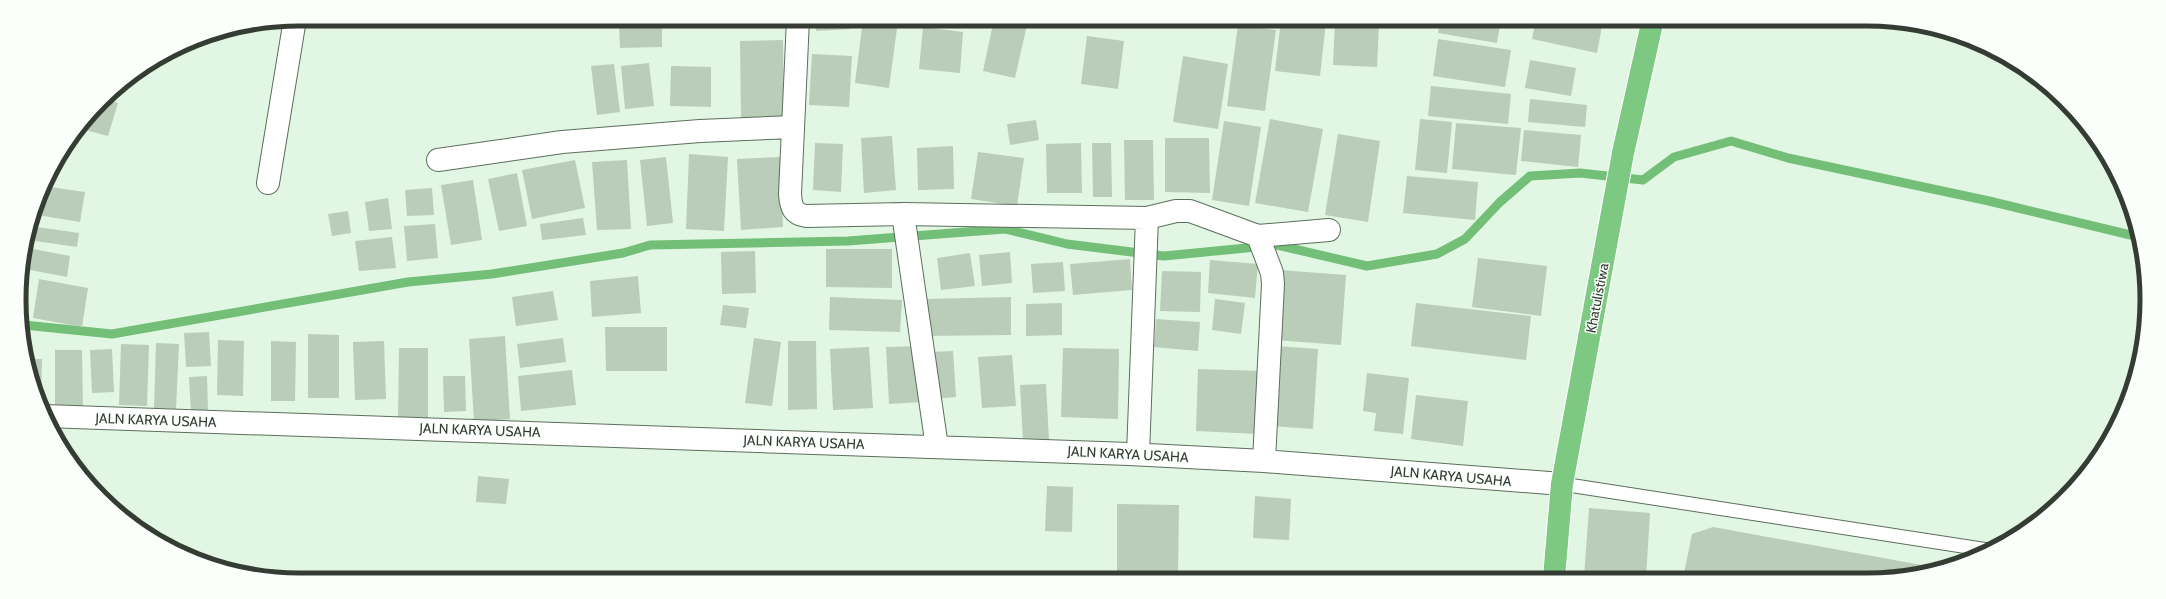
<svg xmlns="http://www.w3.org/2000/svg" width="2166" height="599" viewBox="0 0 2166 599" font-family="Cabin,sans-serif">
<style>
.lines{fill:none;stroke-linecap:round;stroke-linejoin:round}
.stream{stroke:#73bf78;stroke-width:9}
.building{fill:#b9cdb9}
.lane-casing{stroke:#5c6e5c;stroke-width:15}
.street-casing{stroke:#5c6e5c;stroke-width:24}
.highway-casing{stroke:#fff;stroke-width:24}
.lane{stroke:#fff;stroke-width:13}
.street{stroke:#fff;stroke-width:22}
.highway{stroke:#7dc982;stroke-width:22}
.labels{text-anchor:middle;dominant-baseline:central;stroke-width:3;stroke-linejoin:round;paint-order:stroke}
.street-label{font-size:14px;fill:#343c34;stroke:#fbfffb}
.rim{fill:none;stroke:#343c34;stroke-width:5}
</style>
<rect width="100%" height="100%" fill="#e2f7e3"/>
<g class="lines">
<path class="stream" d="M24 325 112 334 408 282 492 274 623 253 650 245 848 241 1005 229 1067 244 1164 256 1277 245 1367 266 1437 254 1465 239 1500 202 1530 176 1580 173 1643 180 1674 157 1731 141 1788 158 1989 201 2139 237"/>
</g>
<path class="building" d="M815 19H851V29L816 31Z
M863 19 898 21 889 88 855 83Z
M994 19 1027 25 1015 78 983 71Z
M1281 19 1326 22 1320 76 1275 71Z
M1440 19H1501L1497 43 1438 33Z
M1536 19H1593L1603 21 1597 53 1532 39Z
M1335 21 1379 24 1377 67 1333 65Z
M662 25V47L620 48 619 26Z
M1238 25 1276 30 1265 111 1227 106Z
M923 27 963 32 960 73 919 69Z
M1087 36 1124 41 1118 89 1081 84Z
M1438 39 1511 50 1505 87 1433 76Z
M783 40 784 117 741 118 740 41Z
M812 54 852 56 849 107 809 105Z
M1183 56 1228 64 1218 129 1173 122Z
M1530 60 1576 68 1571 96 1525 88Z
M649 63 654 106 625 109 621 66Z
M614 64 620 112 597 115 591 66Z
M671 66 711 67V107L670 106Z
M1431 86 1511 94 1508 124 1428 116Z
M105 99 118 103 108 136 78 128Z
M1530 99 1587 105 1585 127 1528 122Z
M1270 119 1323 129 1308 212 1255 203Z
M1420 119 1452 122 1447 173 1415 170Z
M1036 120 1039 140 1010 145 1007 124Z
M1224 121 1261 127 1249 206 1212 200Z
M1456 123 1521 128 1516 175 1452 169Z
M1524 130 1581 135 1578 167 1521 161Z
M1338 134 1380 141 1368 222 1325 215Z
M892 136 896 190 864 193 861 138Z
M1165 138H1209L1210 193 1165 192Z
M1124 140H1153L1154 200H1125Z
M815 143 843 144 841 192 813 190Z
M1081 143 1082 193H1047L1046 144Z
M1092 143H1111L1112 197H1093Z
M953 146 954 189 918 190 917 148Z
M978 152 1024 158 1017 206 971 199Z
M689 154 728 157 724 231 686 229Z
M666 157 673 223 647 226 640 160Z
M780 157 783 227 741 230 737 159Z
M575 160 585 208 532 219 522 170Z
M627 160 631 229 597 230 592 162Z
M517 173 527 226 499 231 488 179Z
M1407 176 1478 182 1475 220 1403 213Z
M473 180 482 240 451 245 441 185Z
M44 186 85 192 80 222 37 215Z
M432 188 434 215 407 216 405 190Z
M388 198 392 229 369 231 365 202Z
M348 211 351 233 332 236 328 214Z
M583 218 586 235 542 240 540 224Z
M435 224 438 258 407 261 404 226Z
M37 227 79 233 77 247 35 241Z
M392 237 396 268 359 271 355 241Z
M28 248 70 256 67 277 25 269Z
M826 249H892V288L826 287Z
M755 251 756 293 722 294 721 252Z
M1010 252 1012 283 982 286 979 255Z
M970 253 975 286 941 290 937 258Z
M1478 258 1547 266 1541 316 1472 307Z
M1130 259 1132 290 1073 295 1070 264Z
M1210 260 1258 264 1255 298 1208 293Z
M1063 262 1065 291 1033 293 1031 264Z
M1280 270 1346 275 1341 345 1275 340Z
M1162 271 1201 272 1200 312 1160 311Z
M638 276 641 313 592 317 590 281Z
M39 279 88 288 82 327 33 318Z
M553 291 558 320 516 326 512 297Z
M830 297 902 300 900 332 829 330Z
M1011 297V335L924 336V299Z
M1215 299 1245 303 1241 334 1212 330Z
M1062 303V335L1026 336V304Z
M1416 303 1531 316 1526 360 1411 346Z
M723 305 749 308 746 328 720 325Z
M1156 319 1200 322 1198 351 1154 347Z
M605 327H667V371H606Z
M209 332 211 366 186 367 184 333Z
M308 334 339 335V398H308Z
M505 336 510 419 474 422 469 339Z
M563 338 566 362 520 368 517 344Z
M754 338 781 342 772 406 745 403Z
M218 340 244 341 243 396 217 395Z
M271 341 296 342 295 401H271Z
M384 341 386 399 355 400 353 342Z
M788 341H816L817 409 788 410Z
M156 343 179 344 176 409 154 408Z
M121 344 149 345 147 406 119 405Z
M919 346 922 402 889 404 886 347Z
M1277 346 1318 349 1313 429 1271 426Z
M869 347 873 408 833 410 830 349Z
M399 348H428V420H398Z
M1063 348 1119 349 1118 419 1061 417Z
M112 349 114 392 92 393 90 350Z
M55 350H82L83 410 55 411Z
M953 351 956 397 932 399 929 352Z
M1012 355 1016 406 982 408 978 357Z
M27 359H42L41 396 37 395 29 372Z
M1198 369 1261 371 1258 434 1196 431Z
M572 370 576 405 521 411 518 376Z
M1367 373 1409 378 1403 434 1374 431 1376 413 1363 411Z
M207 376 208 411 191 412 189 377Z
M443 376H465L466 411 444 412Z
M1046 384 1049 440 1023 441 1020 385Z
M1416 395 1468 401 1463 446 1411 439Z
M478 476 509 479 506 504 476 502Z
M1047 486 1073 487 1072 532 1045 531Z
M1255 496 1291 499 1289 540 1253 538Z
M1117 504 1179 505 1178 576 1117 575Z
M1589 508 1650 513 1646 578H1584Z
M1713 527 1938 568 1903 578H1683L1692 534Z"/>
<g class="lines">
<g class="lane-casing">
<path id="lane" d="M1562 484 1988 550"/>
</g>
<g class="street-casing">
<path id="street" d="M798 19 790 194C791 207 793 214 806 216L903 214 1147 218 1176 211H1190L1258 236 1329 230
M438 160 562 142 700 131 793 127
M268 183 295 19
M903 214 937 447
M1258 236 1272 273 1273 284 1264 461
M45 416 1129 454 1264 461 1562 484
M1138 454 1147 218"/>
</g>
<g class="highway-casing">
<path id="highway" d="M1554 578 1562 484 1623 153 1653 19"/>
</g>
<use href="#lane" class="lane"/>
<use href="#street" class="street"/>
<use href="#highway" class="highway"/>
</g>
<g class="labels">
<g class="street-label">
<text transform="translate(1597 298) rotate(-79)">Khatulistiwa</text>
<text transform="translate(156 420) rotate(2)">JALN KARYA USAHA</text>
<text transform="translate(480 430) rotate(2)">JALN KARYA USAHA</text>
<text transform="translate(804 442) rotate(2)">JALN KARYA USAHA</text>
<text transform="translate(1128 454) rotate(3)">JALN KARYA USAHA</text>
<text transform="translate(1451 476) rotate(5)">JALN KARYA USAHA</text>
</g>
</g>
<path d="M0 0H2166V599H0ZM299 26H1867A273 273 0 0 1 2140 299V300A273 273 0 0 1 1867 573H299A273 273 0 0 1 26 300V299A273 273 0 0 1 299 26Z" fill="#fbfffb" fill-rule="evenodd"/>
<path class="rim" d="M299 26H1867A273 273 0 0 1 2140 299V300A273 273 0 0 1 1867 573H299A273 273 0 0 1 26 300V299A273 273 0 0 1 299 26Z"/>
</svg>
